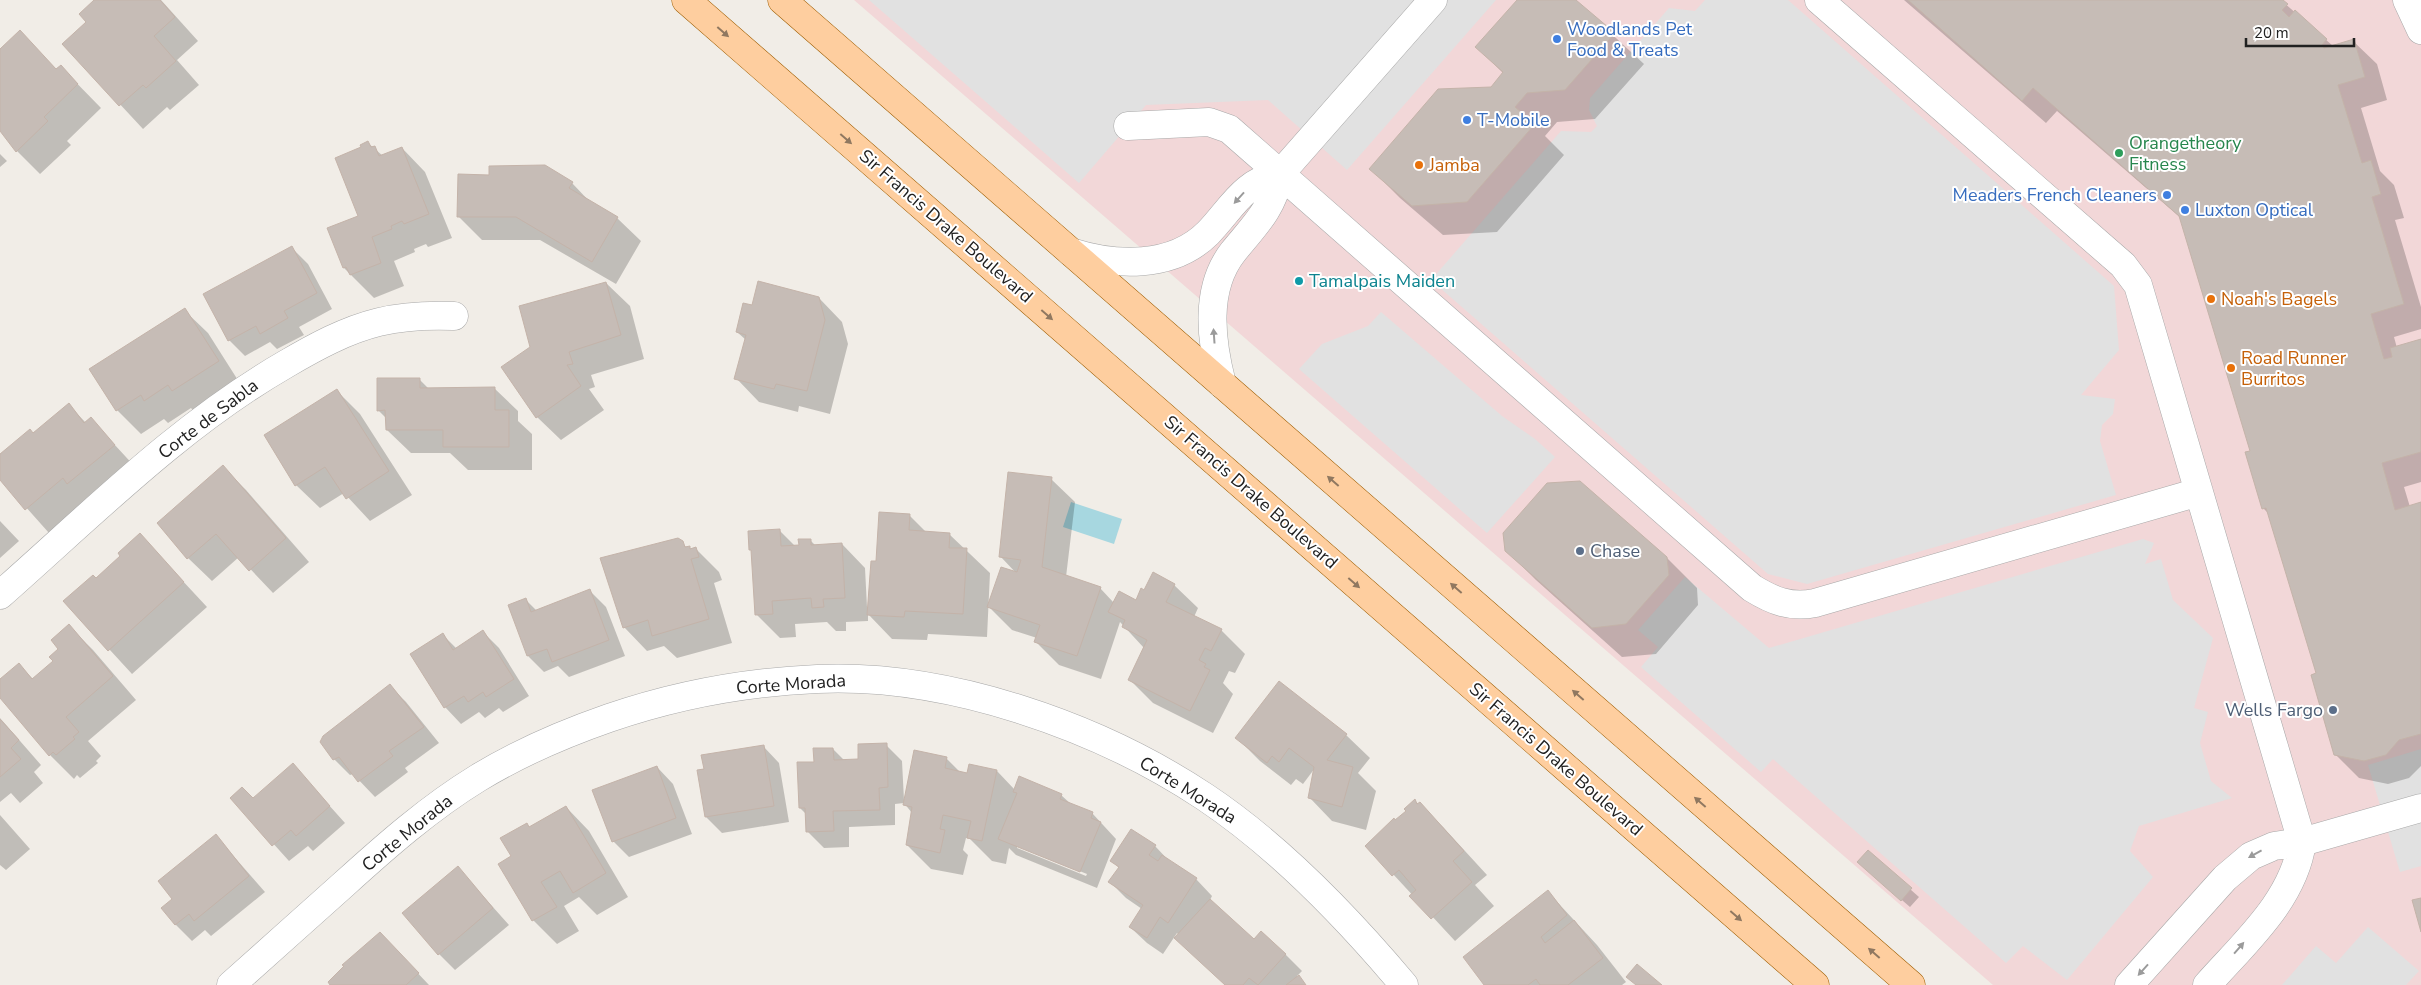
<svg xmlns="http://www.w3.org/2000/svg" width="2421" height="985" viewBox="0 0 2421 985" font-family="'Nunito Sans',sans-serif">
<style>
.commercial{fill:#f2d7d8}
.parking{fill:#e1e1e1}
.water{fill:#a7d7e0}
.shadow{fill:#0003;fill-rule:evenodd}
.building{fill:#c6bcb6;stroke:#c4b3a9}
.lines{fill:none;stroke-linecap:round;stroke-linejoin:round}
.minor-casing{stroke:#a8a8a8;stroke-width:29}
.major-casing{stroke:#9e5d00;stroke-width:29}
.minor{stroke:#fff;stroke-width:28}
.major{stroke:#fece9f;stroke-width:28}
.oneway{fill:#907860}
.oneway2{fill:#9b9b9b}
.shop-dot{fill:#3f7fe0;stroke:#fff;stroke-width:2}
.leisure-dot{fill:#2e9e5b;stroke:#fff;stroke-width:2}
.food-dot{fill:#e8710a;stroke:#fff;stroke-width:2}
.culture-dot{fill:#0f9aa8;stroke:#fff;stroke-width:2}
.service-dot{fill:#5c6f8a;stroke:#fff;stroke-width:2}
.labels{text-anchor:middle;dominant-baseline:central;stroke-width:4;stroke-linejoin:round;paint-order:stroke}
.shop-label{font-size:18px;fill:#366cbe;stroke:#fff;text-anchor:start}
.leisure-label{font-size:18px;fill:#27864d;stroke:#fff;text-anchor:start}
.food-label{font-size:18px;fill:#c56008;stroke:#fff;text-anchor:start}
.street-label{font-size:18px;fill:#212121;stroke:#fff}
.culture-label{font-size:18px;fill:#0d838f;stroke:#fff;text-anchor:start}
.service-label{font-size:18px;fill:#4e5e75;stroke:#fff;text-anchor:start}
</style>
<rect width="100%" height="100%" fill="#f1ede7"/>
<path class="commercial" d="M854 0H2421V985H1993Z"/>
<path class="parking" d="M869 0H1496L1347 170 1268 100 1146 105 1079 183Z
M1705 0H1788L2114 286 2119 350 2081 395 2115 399 2113 414 2102 425 2100 441 2116 495 1807 584 1768 574 1431 280 1561 131 1591 132 1597 126 1589 110 1590 98 1669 8 1695 11Z
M1381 312 1502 416 1535 439 1555 457 1487 533 1299 369 1322 344 1368 326Z
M2143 539 2154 543 2145 564 2161 559 2173 600 2213 638 2194 708 2208 712 2200 743 2211 781 2232 798 2139 826 2130 851 2153 877 2067 980 2023 946 2006 963 1773 759 1761 772 1641 667 1658 647 1638 630 1685 577 1769 648Z
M2421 749V866L2400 872 2368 765Z
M2368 927 2419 971 2406 985H2282L2316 946 2336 963Z"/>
<path class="water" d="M1071 502 1122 519 1114 544 1063 527Z"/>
<path class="shadow" d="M96 0H161L198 41 177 60 199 85 170 110 167 107 143 129 64 44 87 22Z
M1519 0H1575L1644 64 1595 119 1557 122 1545 136 1564 155 1497 232 1443 235 1400 198 1371 169 1491 88 1504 74 1477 47Z
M1904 0H2281L2333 46 2353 41 2377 64 2387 100 2361 108 2380 171 2394 185 2404 218 2395 220 2421 307V329L2394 337 2397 348 2421 341V482L2404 487 2410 507 2421 503V766L2409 778 2388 784 2359 778 2335 754 2317 674 2270 515 2264 509 2251 452 2182 219 2057 111 2046 123Z
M0 51 57 70 61 67 101 108 67 141 71 145 40 174 17 151 0 129Z
M368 143 383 156 402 148 425 172 452 238 428 247 426 244 414 249 415 252 394 261 404 286 374 298 344 268 359 217 363 148Z
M0 154 7 161 0 167Z
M544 166 572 183 591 203 617 218 641 241 616 284 540 240H482L458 216 490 176Z
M291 247 308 264 332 309 299 327 304 335 277 349 270 342 245 356 229 340Z
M606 283 630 306 644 359 591 375 595 387 589 389 604 410 561 440 537 417 532 347Z
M819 298 842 322 848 344 830 414 799 406 798 412 759 402 736 378 746 340 737 332 753 307Z
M184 310 208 333 241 385 196 414 191 408 168 423 164 419 141 434 117 410 91 370Z
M419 379 429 389 494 388 518 411V421L532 434V470H468L450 453H411L387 430V419L378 410Z
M337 391 360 414 412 495 370 521 344 493 320 508 296 485Z
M69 405 86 423 91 419 137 469 49 533 0 478V456L33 434Z
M223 467 246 490 309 562 273 593 239 557 212 581 188 558Z
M1051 479 1075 502 1066 577 1100 588 1114 603 1136 602 1145 591 1174 585 1198 608 1194 617 1221 630 1245 654 1235 673 1229 671 1223 683 1233 694 1213 733 1153 703 1129 679 1144 648 1120 622 1101 679 1059 665 1036 642 1037 638 1012 630 988 606 1017 574 1000 556Z
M909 515 927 533 949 534 990 573 987 637 928 634 927 640 892 639 868 614V621L846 622V631H836L827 622 795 624 796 637 780 638 756 614 753 552 750 549 780 531 796 547 810 540 816 546 842 544 865 568 867 607H869L878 562Z
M0 521 19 541 0 558Z
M140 535 207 607 132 674 65 601 96 579 122 556Z
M680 541 687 548 696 549 719 572 722 580 714 583 732 643 677 658 664 646 647 651 624 627Z
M1506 550 1666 557 1697 588 1698 605 1656 654 1622 657 1536 580Z
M590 591 606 607 625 656 569 677 558 666 544 672 528 656 525 599 537 611Z
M69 626 93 650 136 700 88 741 101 756 96 761 98 763 80 778 77 775 74 779 50 755 0 696V681L19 665 34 680 55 662Z
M483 632 499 648 529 696 503 712 499 708 485 718 479 712 461 724 445 707 412 654 443 635 457 649Z
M390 686 406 702 439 743 405 768 408 772 375 797 353 774 350 775 334 759Z
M0 718 41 765 34 772 43 783 20 803 11 793 0 802Z
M1346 735 1370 758 1358 773 1376 791 1366 830 1332 821 1309 797 1315 768 1303 784 1296 779 1291 785 1260 761 1237 738Z
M886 745 902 761 904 800 946 758 960 772 968 774 970 765 997 771 1015 790 1061 795 1072 805 1092 813 1116 839 1097 888 1016 855 1009 848 1006 864 992 861 970 839 966 838 963 850 968 855 963 875 931 869 907 845 912 813 904 803 895 804V825L849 827V847L824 848 808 832 807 815 800 808 815 763 833 749 845 761 859 760ZM1017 846 1087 874 1086 876 1017 848Z
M763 746 779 763 789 822 722 833 706 817 698 771Z
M293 765 345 823 313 851 308 846 289 861 232 798 253 799Z
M657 767 673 784 692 834 629 857 613 841Z
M1415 801 1443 827 1487 875 1475 885 1494 906 1455 941 1367 846 1407 811Z
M566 807 589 831 628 897 597 915 579 897 564 906 579 931 557 944 533 920 500 864 513 857 527 824 530 828Z
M0 815 30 849 6 870 0 865Z
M216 836 265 892 211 936 205 930 192 941 175 924 174 899Z
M1155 846 1171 863 1196 879 1212 896 1210 900 1254 940 1285 954 1302 971 1297 976 1306 985H1225L1177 933 1163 954 1147 943 1130 927 1142 909 1126 898 1110 882 1119 868 1112 861Z
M1868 852 1919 897 1910 907 1867 870Z
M458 868 509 925 455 970 439 954Z
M1548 892 1597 945 1626 982 1622 985H1486Z
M396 950 429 985H332Z"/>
<path class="building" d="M94 0H160L175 17 154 36 176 61 146 88 143 85 119 106 62 44 86 22 79 14Z
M1517 0H1576L1615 33 1565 90 1527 93 1515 107 1535 124 1467 202 1412 206 1369 169 1438 89 1491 87 1503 72 1475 47Z
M1908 0H2283L2288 4 2282 10 2289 17 2295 10 2327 39 2322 45 2324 48 2354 39 2365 77 2338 85 2362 163 2371 160 2381 194 2372 197 2404 304 2371 314 2384 359 2392 357 2390 348 2421 339V452L2382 463 2395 510 2421 502V734L2399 740 2386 755 2364 761 2334 755 2311 675 2316 673 2266 508 2262 509 2245 452 2250 451 2179 216 2033 88 2022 101Z
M20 30 56 69 61 65 78 84 44 117 48 121 16 152 0 131V49Z
M368 141 371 147 375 146 379 156 402 147 429 214 404 224 402 221 391 226 392 229 372 237 381 263 350 275 346 267 343 268 327 228 358 216 335 158 361 147 360 145Z
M545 165 573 182 569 188 618 217 592 262 516 217H457L458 174 489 175V166Z
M292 246 317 293 284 311 288 318 260 334 256 326 228 341 203 294Z
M758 281 819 297 825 320 807 391 776 384 774 389 734 379 746 335 736 332 743 303 752 305Z
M606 282 621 335 569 352 573 364 567 365 581 386 536 418 501 367 530 347 519 306Z
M185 308 219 361 172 391 168 385 144 401 141 395 116 411 89 369Z
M377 378H420V388L495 387V410H509V447H443V430H386L385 410 377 411Z
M337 389 389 471 346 499 325 467 295 486 264 435Z
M69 403 84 423 91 417 115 445 67 484 63 478 25 510 0 480V454L30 429 33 433Z
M223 465 286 538 249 571 216 534 187 559 157 523Z
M1008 472 1052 477 1042 567 1101 587 1077 656 1034 642 1040 625 987 607 1001 567 1017 572 1021 560 999 557Z
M1580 481 1667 557 1669 575 1626 624 1592 628 1505 551 1503 533 1547 483Z
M879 512 910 514 909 530 950 533 949 548H967L963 614 905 611 904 617 867 615 871 561H876Z
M780 529 781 546 799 545 798 539H811V545L842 543 845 598 823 599 824 607 812 608 811 598 772 601 773 614 755 615 751 550H749L748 531Z
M140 533 184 582 108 651 63 601 93 575 96 578 120 556 118 553Z
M678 538 683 541 685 547 690 546V549L696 547 699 557 691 559 709 619 652 636 648 620 623 628 600 558Z
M1153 572 1175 584 1166 602 1222 629 1211 651 1205 648 1199 660 1206 664 1204 667 1210 670 1190 711 1128 680 1147 640 1122 627 1125 620 1108 612 1119 591 1136 600 1141 588 1144 590Z
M590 589 609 640 552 662 547 649 527 656 508 605 526 598 531 612Z
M69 624 113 676 66 717 79 732 73 737 75 739 56 755 53 752 49 756 0 698V679L19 663 32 679 53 661 49 657 58 649 51 640Z
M483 630 514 679 486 697 483 692 468 702 464 696 444 708 410 654 443 633 453 650Z
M1279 681 1347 734 1327 760 1353 767 1342 807 1308 798 1314 767 1289 748 1279 762 1272 756 1267 763 1235 738Z
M390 684 424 727 389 751 393 756 358 782 339 757 333 760 320 742 323 736Z
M0 719 19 740 11 748 21 759 0 777Z
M887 743 888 787 879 788 880 810 833 811 834 831 806 832 805 808H799L797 762H814L813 748H833L834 760 858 759V744Z
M764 745 774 806 705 817 697 770 704 769 701 755Z
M914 750 947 757 945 768 967 773 969 764 997 770 982 841 967 838 971 821 943 815 940 829 945 830 940 853 906 845 912 807 903 805Z
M293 763 330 806 296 836 291 830 272 846 230 798 242 787 253 798Z
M657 766 676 818 612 842 592 790Z
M1019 776 1062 794 1060 799 1093 812 1091 818 1101 822 1080 872 998 839 1017 793 1013 792Z
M1415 799 1417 804 1420 802 1464 851 1453 861 1472 882 1431 919 1409 896 1416 890 1399 870 1392 876 1365 846 1394 818 1395 820 1406 811 1404 809Z
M566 806 606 873 573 893 560 871 541 882 557 907 532 921 498 864 511 856 500 838 527 823 529 827Z
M1131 829 1156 845 1149 855 1158 861 1162 855 1197 878 1168 923 1160 917 1147 938 1129 927 1143 905 1108 882 1119 867 1110 861Z
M216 834 249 876 194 921 189 914 175 925 161 908 172 899 158 881Z
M1868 850 1912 888 1901 901 1857 862Z
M458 866 493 908 438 955 402 913Z
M1548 890 1567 915 1541 937 1545 943 1574 920 1603 958 1568 985H1540L1536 979 1528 985H1484L1463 957Z
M2421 898V932L2412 900Z
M1210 899 1254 939 1261 931 1286 954 1258 985 1249 978 1243 985H1225L1174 938Z
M380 932 419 973 406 985H330L328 982 344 966 342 965Z
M1637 964 1662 985H1636L1626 977Z
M1299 975 1306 985H1286Z"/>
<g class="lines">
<g class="minor-casing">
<path id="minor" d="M1819 0 2123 265 2138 285 2302 842C2294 900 2244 943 2207 985
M2407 0 2421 30
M1128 126 1209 122 1229 129 1752 588C1773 601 1791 608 1815 603L2199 492
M1071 252C1115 266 1172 269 1208 233 1232 208 1243 182 1280 174
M1222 384C1211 341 1204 289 1233 252 1255 225 1272 210 1280 174L1433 0
M0 595C92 514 180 425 286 364 315 347 346 330 379 322 404 316 429 315 454 316
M231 985C269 951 306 918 344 884 386 846 429 808 478 778 519 753 563 734 609 718 676 695 746 682 817 679 947 673 1098 726 1205 797 1280 847 1346 916 1404 985
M2129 985 2225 878 2251 856 2274 846 2302 842 2421 808"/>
</g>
<g class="major-casing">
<path id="major" d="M686 0 1815 985
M782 0 1911 985"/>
</g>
<use href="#minor" class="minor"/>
<use href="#major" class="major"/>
</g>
<defs><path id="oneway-solid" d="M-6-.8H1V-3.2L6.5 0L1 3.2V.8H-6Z" transform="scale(1.25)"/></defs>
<g class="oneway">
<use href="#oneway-solid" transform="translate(723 32) rotate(41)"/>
<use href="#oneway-solid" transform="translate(846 139) rotate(41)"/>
<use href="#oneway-solid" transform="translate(1047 315) rotate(41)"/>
<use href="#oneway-solid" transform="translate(1333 481) rotate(-139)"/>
<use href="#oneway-solid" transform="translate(1354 583) rotate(41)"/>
<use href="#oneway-solid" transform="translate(1456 588) rotate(-139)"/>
<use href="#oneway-solid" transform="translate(1578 695) rotate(-139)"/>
<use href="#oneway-solid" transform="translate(1700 802) rotate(-139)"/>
<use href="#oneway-solid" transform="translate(1736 916) rotate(41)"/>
<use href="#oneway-solid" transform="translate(1874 953) rotate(-139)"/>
</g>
<g class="oneway2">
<use href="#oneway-solid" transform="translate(1239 198) rotate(132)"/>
<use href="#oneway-solid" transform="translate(1214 336) rotate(-94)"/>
<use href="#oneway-solid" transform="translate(2255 854) rotate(151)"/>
<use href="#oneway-solid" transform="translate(2239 948) rotate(-49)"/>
<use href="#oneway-solid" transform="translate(2143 970) rotate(132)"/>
</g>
<g class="shop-dot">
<circle cx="1557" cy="39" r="5"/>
<circle cx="1467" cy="120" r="5"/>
<circle cx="2167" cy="195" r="5"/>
<circle cx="2185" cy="210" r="5"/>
</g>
<circle class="leisure-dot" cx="2119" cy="153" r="5"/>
<g class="food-dot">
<circle cx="1419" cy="165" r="5"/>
<circle cx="2211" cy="299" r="5"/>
<circle cx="2231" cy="368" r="5"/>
</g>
<circle class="culture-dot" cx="1299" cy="281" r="5"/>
<g class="service-dot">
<circle cx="1580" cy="551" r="5"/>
<circle cx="2333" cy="710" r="5"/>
</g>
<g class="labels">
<g class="shop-label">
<text x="1567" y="29">Woodlands Pet<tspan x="1567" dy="21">Food &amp; Treats</tspan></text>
<text x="1477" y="120">T-Mobile</text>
<text x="2157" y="195" text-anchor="end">Meaders French Cleaners</text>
<text x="2195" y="210">Luxton Optical</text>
</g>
<g class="leisure-label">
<text x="2129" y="143">Orangetheory<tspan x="2129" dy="21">Fitness</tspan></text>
</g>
<g class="food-label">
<text x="1429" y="165">Jamba</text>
<text x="2221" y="299">Noah's Bagels</text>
<text x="2241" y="358">Road Runner<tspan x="2241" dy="21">Burritos</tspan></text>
</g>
<g class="street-label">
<text transform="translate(946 226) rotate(41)">Sir Francis Drake Boulevard</text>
<text transform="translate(208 419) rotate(-37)">Corte de Sabla</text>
<text transform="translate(1251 492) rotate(41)">Sir Francis Drake Boulevard</text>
<text transform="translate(791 684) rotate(-4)">Corte Morada</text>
<text transform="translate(1556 759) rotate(41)">Sir Francis Drake Boulevard</text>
<text transform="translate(1188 790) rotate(32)">Corte Morada</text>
<text transform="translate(407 833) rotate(-39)">Corte Morada</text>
</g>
<g class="culture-label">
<text x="1309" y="281">Tamalpais Maiden</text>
</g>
<g class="service-label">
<text x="1590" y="551">Chase</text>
<text x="2323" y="710" text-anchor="end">Wells Fargo</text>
</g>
</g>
<path d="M2246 38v8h108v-8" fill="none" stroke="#212121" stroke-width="2.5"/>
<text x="2254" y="38" font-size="15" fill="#212121" stroke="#ffffff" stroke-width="4" paint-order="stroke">20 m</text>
</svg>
